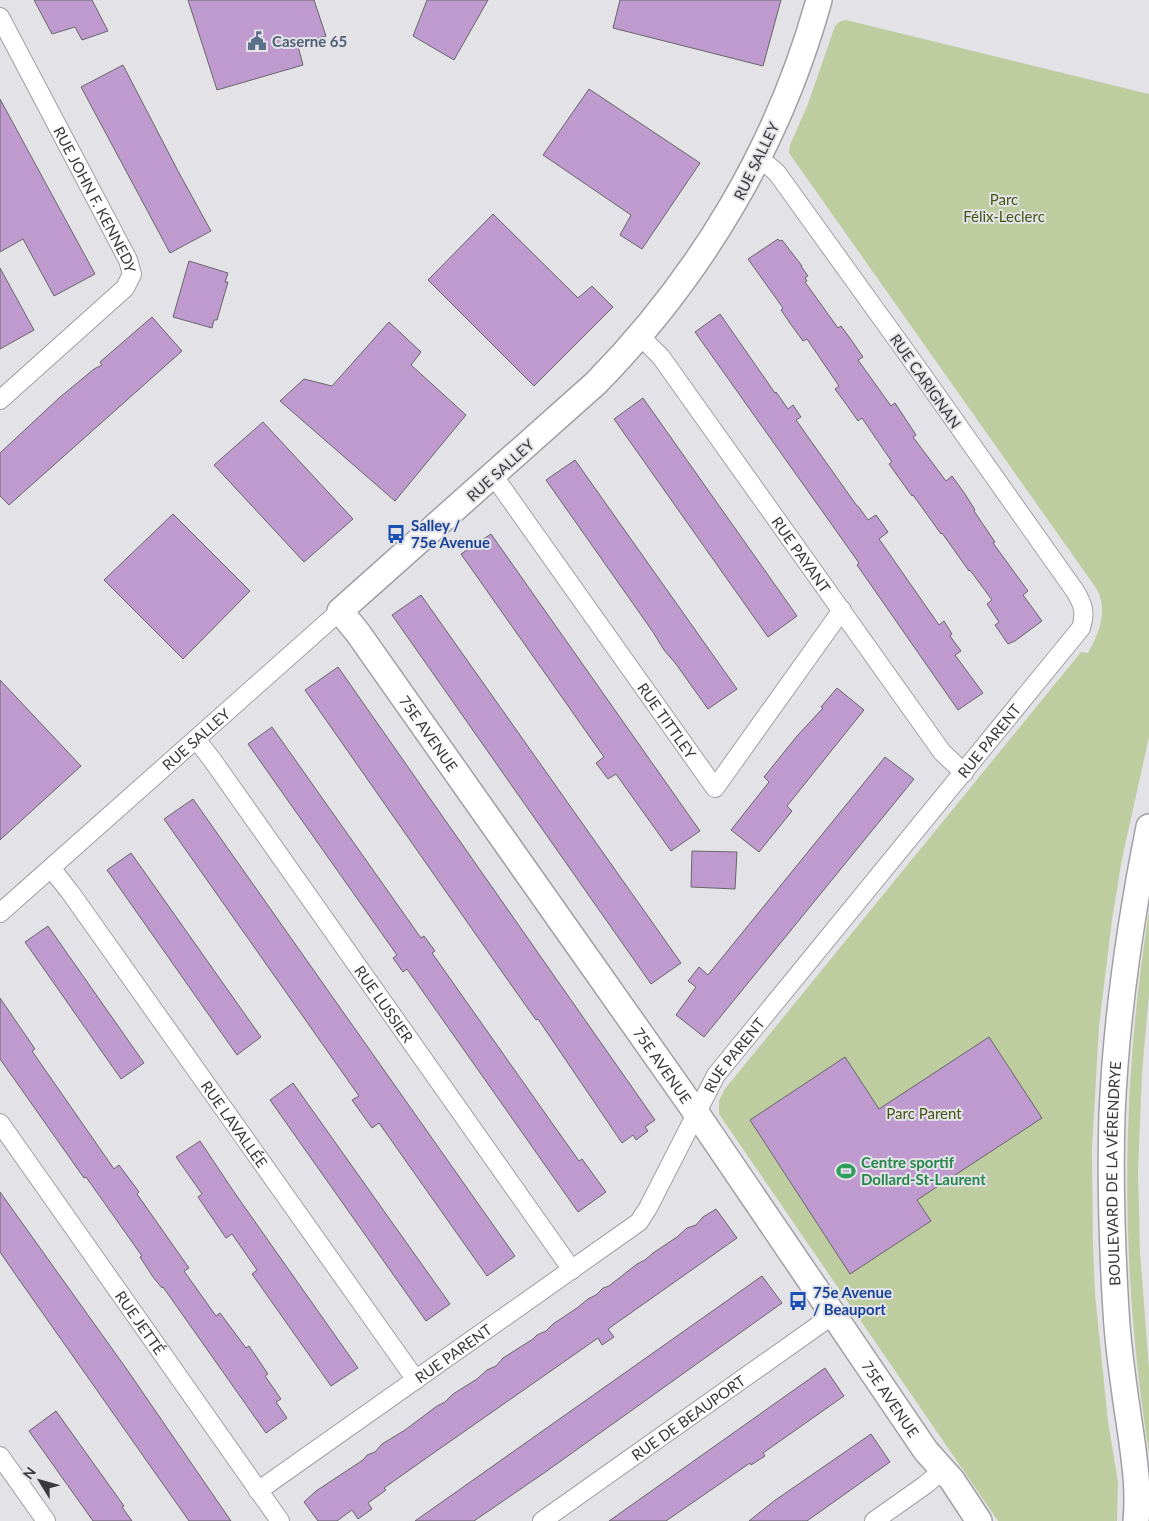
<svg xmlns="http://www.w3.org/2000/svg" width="1149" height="1521" viewBox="0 0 1149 1521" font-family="Lato,sans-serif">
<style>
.green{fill:#bdcda0}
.building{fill:#be9acf;stroke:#686669}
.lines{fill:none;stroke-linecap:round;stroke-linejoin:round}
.street-casing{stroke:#a0a0a4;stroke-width:20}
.secondary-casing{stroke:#a0a0a4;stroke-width:28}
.street{stroke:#fff;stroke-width:18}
.secondary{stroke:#fff;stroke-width:25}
.labels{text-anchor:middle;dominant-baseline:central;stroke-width:4;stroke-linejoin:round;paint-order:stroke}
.service-label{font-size:15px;font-weight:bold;fill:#4e5e75;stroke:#e3e3e7;text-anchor:start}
.street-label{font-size:15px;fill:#39393b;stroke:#e3e3e7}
.park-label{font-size:15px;fill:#445615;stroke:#e3e3e7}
.transit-label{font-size:15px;font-weight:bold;fill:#164399;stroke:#e3e3e7;text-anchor:start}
.leisure-label{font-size:15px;font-weight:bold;fill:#27864d;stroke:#e3e3e7;text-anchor:start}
</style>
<rect width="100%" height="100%" fill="#e3e3e7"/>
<path class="green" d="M846 20 1149 94V737L1122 859 1112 920 1099 1027 1092 1149 1093 1245 1095 1294 1108 1421 1118 1482 1117 1521H998L719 1114V1101L724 1090 1081 652 1088 653C1099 633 1109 610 1096 588L789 153 790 145 808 104 835 26 839 22Z
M1149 911V994L1142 1073 1138 1171 1140 1252 1149 1369V1453C1120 1270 1120 1094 1149 911Z"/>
<path class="building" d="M34 0H92L108 31 82 40 75 27 52 34Z
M188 0H314L326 36 298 46 303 65 217 90Z
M427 0H488L454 60 413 36Z
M620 0H781L763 66 613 28Z
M123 65 178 171 211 231 170 253 81 87Z
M589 89 700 163 642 249 620 235 631 215 543 155Z
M0 99 95 274 54 296 23 239 0 252Z
M493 214 578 298 592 286 613 307 534 386 428 280Z
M778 239 780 241 782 240 802 266H801L808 276 805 278 807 281 805 282 838 328 841 326 852 341 863 357 858 360 891 406 895 403 916 435 913 437 946 481 952 476 965 494 975 510 974 511 995 542 993 543 1028 591 1023 595 1042 621 1015 641 1008 644 995 625 999 622 987 604 992 600 970 570 969 571 942 533 941 534 913 495 912 496 889 464 892 462 862 418 858 421 846 404 835 389 839 386 807 339 803 341 792 326 781 310 783 308 748 259Z
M189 261 228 273 225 282H228L217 320H214L212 328 173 317Z
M0 268 34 330 0 349Z
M720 314 775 393 776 392 788 409 793 405 801 417 796 420 857 506H858L868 520 876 515 888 532 879 539 939 625 944 621 952 634 950 636 961 651 955 655 983 693 958 710 857 565 859 563 695 332Z
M152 317 182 351 9 505 0 496V453L59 398 94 369 102 365 100 362Z
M389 322 421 352 411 365 466 415 395 501 280 401 304 379 332 386Z
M643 398 797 616 768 637 614 419Z
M263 422 353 519 304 562 214 465Z
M575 460 737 689 708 709 676 664 664 650 653 632 546 480Z
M173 514 250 591 183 659 104 580Z
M491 534 700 831 671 851 616 774 608 779 596 763 604 757 461 554Z
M421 595 681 963 651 984 392 615Z
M338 667 655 1120 645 1127 648 1131 636 1140 633 1135 622 1143 538 1019 536 1020 507 979 305 690Z
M0 680 81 766 0 840Z
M837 688 864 710 787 806 792 811 759 852 731 830 769 782 764 777 797 736 823 708 821 707Z
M272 727 421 938 424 936 435 951 432 953 552 1123 579 1161 582 1159 606 1192 578 1212 407 969 403 972 393 958 397 955 248 744Z
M885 757 914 779 704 1037 676 1015 696 987 688 981 699 967 708 975Z
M193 799 515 1256 487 1276 379 1123 372 1128 352 1100 359 1096 164 819Z
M692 851 737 852 735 889 691 887Z
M131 853 261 1037 237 1055 107 870Z
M48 926 144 1063 121 1079 25 942Z
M0 998 35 1049 32 1051 114 1169 119 1165 139 1192 137 1194 189 1268 184 1271 216 1316 220 1313 246 1348 249 1346 268 1374 265 1376 281 1399 276 1402 287 1418 266 1433 163 1287 162 1288 153 1277 140 1257 142 1256 86 1177 84 1178 0 1059Z
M989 1037 1042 1118 917 1200 931 1221 850 1274 750 1120 845 1057 879 1109Z
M293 1083 450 1304 426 1321 270 1100Z
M200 1141 234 1192 358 1368 331 1386 252 1274 257 1270 232 1234 226 1238 198 1197 202 1194 176 1157Z
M0 1192 128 1371 231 1521H189L13 1271 0 1252Z
M716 1209 737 1238 608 1329 614 1337 602 1345 598 1338 425 1459 384 1488 386 1490 368 1503 372 1509 358 1519 352 1510 337 1521H318L304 1502 316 1491 363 1460 367 1455 375 1452 382 1444 405 1430 437 1406 445 1402 453 1394 477 1379 487 1370 496 1366 503 1358 533 1339 537 1335 546 1331 553 1324 577 1308 588 1299 596 1295 603 1288 609 1286 637 1264 645 1260 653 1253 677 1237 687 1228 696 1225 703 1217Z
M762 1276 782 1303 544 1473 474 1521H415Z
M825 1368 844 1396 763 1453 765 1456 751 1465 750 1463 666 1521H609Z
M56 1411 124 1506 122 1507 132 1521H93L29 1431Z
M871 1434 890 1462 807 1521H749L774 1501Z"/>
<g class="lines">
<g class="street-casing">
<g id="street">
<path id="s1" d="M0 17 128 260 132 274 125 288 0 400"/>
<path id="s2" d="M640 336 661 357 942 752 964 773"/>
<path id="s3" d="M493 475 715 788 842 610"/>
<path id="s4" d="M196 739 213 761 572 1270"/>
<path id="s5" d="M51 868 70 892 416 1380"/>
<path id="s6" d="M0 913 340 611"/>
<path id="s7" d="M0 1123 280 1521"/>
<path d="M0 1456 46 1521"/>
<path id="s8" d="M258 1491 639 1222 648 1208 716 1075 1081 628C1086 613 1083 604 1075 591L911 359 777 173 769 166 758 159"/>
<path id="s9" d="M542 1521 833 1315"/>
<path d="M874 1521 925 1485 943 1470"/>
</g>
</g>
<g class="secondary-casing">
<g id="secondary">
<path id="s10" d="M819 0C779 145 701 276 596 383L340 611 358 633 697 1114 926 1451 952 1480 979 1521"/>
<path id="s11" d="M1136 1521C1139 1492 1135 1464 1131 1435 1125 1394 1118 1352 1116 1311 1112 1246 1110 1180 1112 1115 1116 1018 1130 922 1149 827"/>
</g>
</g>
<use href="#street" class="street"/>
<use href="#secondary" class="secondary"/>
</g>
<defs>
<g id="civic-bare" transform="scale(1.5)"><path d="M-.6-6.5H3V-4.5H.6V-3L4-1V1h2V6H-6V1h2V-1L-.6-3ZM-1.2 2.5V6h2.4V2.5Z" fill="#5c6f8a" stroke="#e3e3e7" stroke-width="2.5" paint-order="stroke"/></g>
<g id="bus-bare" transform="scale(1.5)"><path d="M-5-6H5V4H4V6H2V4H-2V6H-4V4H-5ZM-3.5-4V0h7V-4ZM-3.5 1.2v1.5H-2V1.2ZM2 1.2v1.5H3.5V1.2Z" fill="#1a4fb4" stroke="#e3e3e7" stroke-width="2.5" paint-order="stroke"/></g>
<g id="stadium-bare" transform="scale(1.5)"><path d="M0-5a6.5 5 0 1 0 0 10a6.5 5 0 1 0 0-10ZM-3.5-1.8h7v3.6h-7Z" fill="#2e9e5b" stroke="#e3e3e7" stroke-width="2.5" paint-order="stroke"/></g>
</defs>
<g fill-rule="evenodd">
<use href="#civic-bare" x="257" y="41"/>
<use href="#bus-bare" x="396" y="534"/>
<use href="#stadium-bare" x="846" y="1171"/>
<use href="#bus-bare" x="798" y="1301"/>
</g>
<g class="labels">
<g class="service-label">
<text x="272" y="41">Caserne 65</text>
</g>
<g class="street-label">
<text transform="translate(756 161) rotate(-64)">RUE SALLEY</text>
<text stroke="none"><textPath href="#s1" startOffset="206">RUE JOHN F. KENNEDY</textPath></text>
<text transform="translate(926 381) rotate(55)">RUE CARIGNAN</text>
<text transform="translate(500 470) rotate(-42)">RUE SALLEY</text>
<text stroke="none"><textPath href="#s2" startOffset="272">RUE PAYANT</textPath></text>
<text stroke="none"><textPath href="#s3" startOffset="301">RUE TITTLEY</textPath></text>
<text stroke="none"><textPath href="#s10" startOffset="942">75E AVENUE</textPath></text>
<text stroke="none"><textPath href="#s6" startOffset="262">RUE SALLEY</textPath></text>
<text stroke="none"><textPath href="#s8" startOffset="1064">RUE PARENT</textPath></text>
<text stroke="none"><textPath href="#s4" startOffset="325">RUE LUSSIER</textPath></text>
<text stroke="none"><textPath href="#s8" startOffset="659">RUE PARENT</textPath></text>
<text stroke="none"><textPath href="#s10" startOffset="1348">75E AVENUE</textPath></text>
<text stroke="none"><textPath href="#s5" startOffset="315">RUE LAVALLÉE</textPath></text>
<text stroke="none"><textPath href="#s11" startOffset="349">BOULEVARD DE LA VÉRENDRYE</textPath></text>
<text stroke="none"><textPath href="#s7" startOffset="244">RUE JETTÉ</textPath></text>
<text stroke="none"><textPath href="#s8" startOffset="239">RUE PARENT</textPath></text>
<text stroke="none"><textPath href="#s10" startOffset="1752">75E AVENUE</textPath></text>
<text stroke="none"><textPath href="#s9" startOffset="179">RUE DE BEAUPORT</textPath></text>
</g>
<g class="park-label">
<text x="1004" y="199">Parc<tspan x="1004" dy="17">Félix-Leclerc</tspan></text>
<text x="924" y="1113">Parc Parent</text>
</g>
<g class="transit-label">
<text x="411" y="525">Salley /<tspan x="411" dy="17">75e Avenue</tspan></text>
<text x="813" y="1292">75e Avenue<tspan x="813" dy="17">/ Beauport</tspan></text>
</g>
<g class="leisure-label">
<text x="861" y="1162">Centre sportif<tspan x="861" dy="17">Dollard-St-Laurent</tspan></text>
</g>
</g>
<g transform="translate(40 1481) rotate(307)" stroke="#e3e3e7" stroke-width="4" paint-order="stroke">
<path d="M0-4L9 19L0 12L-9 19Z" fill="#39393b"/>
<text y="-8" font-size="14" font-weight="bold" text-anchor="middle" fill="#39393b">N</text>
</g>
</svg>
